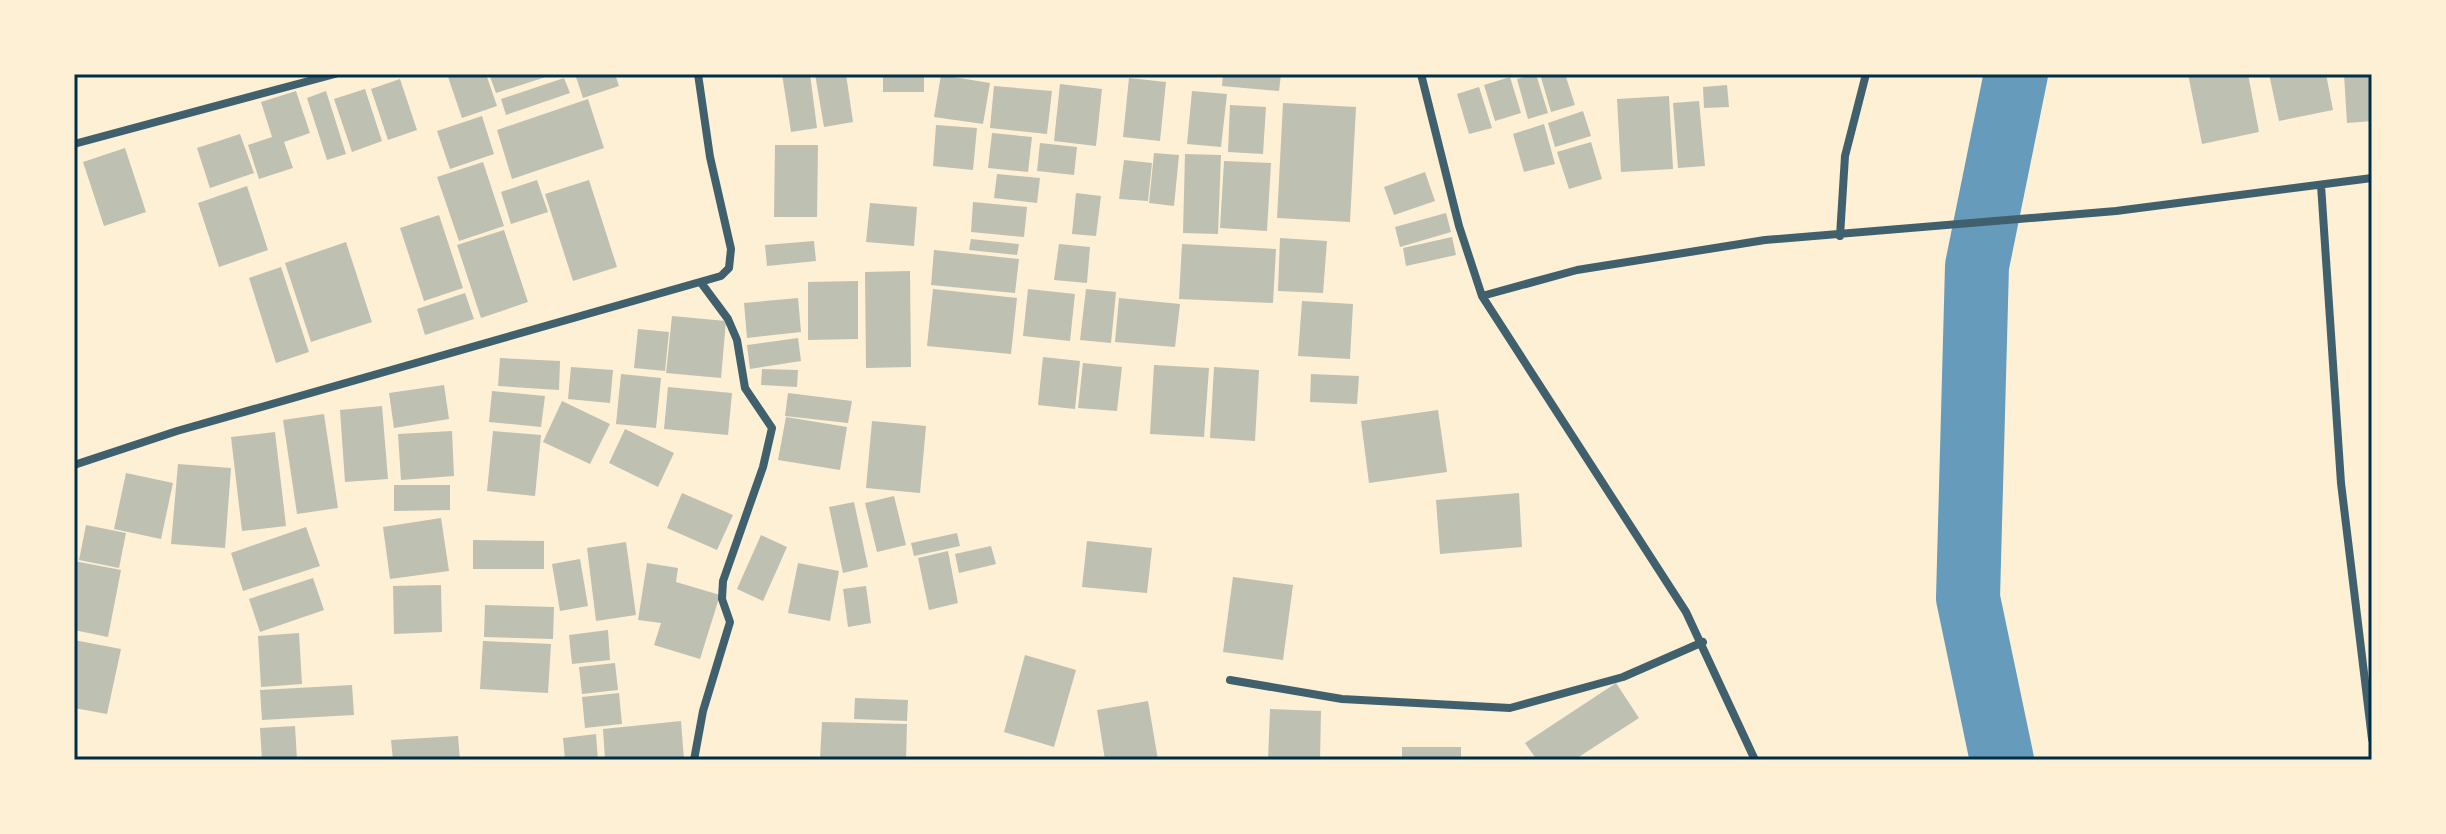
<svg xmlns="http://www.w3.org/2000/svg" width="2446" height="834" viewBox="0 0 2446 834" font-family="'Archivo Narrow',sans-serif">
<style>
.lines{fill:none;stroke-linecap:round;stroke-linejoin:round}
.river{stroke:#669bbc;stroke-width:64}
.building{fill:#bec0b2}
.minor{stroke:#3f606c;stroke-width:8}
.neatline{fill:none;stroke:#003049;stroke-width:3}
</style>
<rect width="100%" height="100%" fill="#fdf0d5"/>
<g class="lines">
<path class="river" d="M2002 760 1968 598 1977 266 2016 74"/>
</g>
<path class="building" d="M447 74H486L497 106 462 118Z
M489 74H552V75L496 93Z
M575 74H615L619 86 583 98Z
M782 74H810L817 128 791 132Z
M815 74H846L853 122 824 127Z
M883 74H924V92H883Z
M1223 74H1281L1279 91 1222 86Z
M1536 74 1548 113 1528 119 1517 79Z
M1540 74H1565L1575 105 1551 112Z
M2188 74H2248L2259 132 2202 144Z
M2269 74H2326L2333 110 2279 121Z
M2344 74H2372V121L2347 123Z
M941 75 990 83 983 124 934 117Z
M1510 77 1521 113 1495 121 1484 85Z
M564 78 570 93 506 115 501 99Z
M1129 78 1166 82 1160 141 1123 137Z
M400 79 417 130 388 140 371 89Z
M1060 84 1102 89 1096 146 1054 141Z
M1727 85 1729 107 1704 108 1703 87Z
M994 86 1052 91 1047 134 990 128Z
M1479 87 1492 128 1469 134 1457 94Z
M365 89 382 141 352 152 334 99Z
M296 91 310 133 284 142 293 168 259 179 248 145 272 137 261 102Z
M326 91 346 154 327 160 307 98Z
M1192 91 1227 94 1221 147 1187 144Z
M1669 96 1673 169 1621 172 1617 99Z
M588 99 604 148 512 179 497 130Z
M1699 101 1705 166 1678 168 1673 103Z
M1283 103 1356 107 1350 222 1277 218Z
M1230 105 1266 107 1263 154 1228 152Z
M1583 111 1591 136 1555 147 1548 123Z
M482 116 494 154 450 169 437 131Z
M1544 124 1555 164 1524 172 1513 134Z
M936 125 977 128 973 170 933 166Z
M992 133 1032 137 1028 172 988 168Z
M240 134 254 173 210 188 197 148Z
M1591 142 1602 179 1569 189 1557 152Z
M1040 143 1077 147 1074 175 1037 171Z
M775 145H818L817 217H774Z
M125 148 146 212 104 226 83 162Z
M1154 153 1179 155 1174 206 1149 203Z
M1185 154 1221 155 1218 234 1183 233Z
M1124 160 1152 163 1148 201 1119 199Z
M1224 161 1271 163 1267 231 1220 228Z
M483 162 504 226 459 241 437 177Z
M1425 172 1435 201 1394 215 1384 187Z
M997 174 1040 178 1037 203 994 198Z
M537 180 548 212 511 224 501 192Z
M589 180 617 267 573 281 545 194Z
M247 186 268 250 219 267 198 203Z
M1076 193 1101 196 1096 236 1072 234Z
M973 202 1027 207 1024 237 971 232Z
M870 203 917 207 914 246 866 242Z
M1446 213 1451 232 1400 247 1395 227Z
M439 215 463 288 424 301 400 228Z
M504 230 528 302 481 318 457 245Z
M1452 237 1456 255 1406 266 1403 248Z
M1280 238 1327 241 1323 293 1278 291Z
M971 239 1019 244 1017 255 969 250Z
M814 241 816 261 767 266 765 245Z
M346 242 372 322 311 342 285 263Z
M1059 244 1090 247 1087 283 1054 280Z
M1182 244 1276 249 1273 303 1179 299Z
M934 250 1019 259 1015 293 931 285Z
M281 267 309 352 276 363 249 278Z
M910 271 911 367 866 368 865 272Z
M858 281V339L808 340V282Z
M933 289 1017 298 1011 354 927 346Z
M1028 289 1075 294 1070 341 1023 336Z
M1086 289 1116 292 1111 343 1080 340Z
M465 293 474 319 425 335 417 309Z
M798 298 801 332 747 338 744 303Z
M1119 298 1180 304 1175 347 1115 342Z
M1302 301 1353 304 1350 359 1298 356Z
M672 316 726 321 721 378 666 373Z
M638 329 669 332 665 371 634 368Z
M798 338 801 361 750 369 747 345Z
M1043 357 1080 361 1075 409 1038 405Z
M500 358 560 361 559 390 498 386Z
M1083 363 1122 367 1117 411 1078 408Z
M1154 365 1209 368 1204 437 1150 434Z
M571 367 613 370 610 403 568 399Z
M1214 367 1259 370 1255 441 1210 438Z
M762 369 798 370 797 387 761 385Z
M621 374 661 378 656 428 616 424Z
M1311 374 1359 376 1357 404 1310 402Z
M444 385 449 419 394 428 389 393Z
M668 387 732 393 728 435 664 429Z
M492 391 545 396 541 427 489 422Z
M788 393 852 401 848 423 785 416Z
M562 401 610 424 590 464 543 442Z
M382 406 388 479 345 482 340 410Z
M1438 410 1447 472 1369 483 1361 421Z
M324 414 338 508 297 514 283 420Z
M786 417 847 427 840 470 778 460Z
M872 421 926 426 920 493 866 488Z
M625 429 674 453 658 487 609 463Z
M452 431 454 476 401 480 398 434Z
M493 431 541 435 535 496 487 491Z
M275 432 286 526 242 531 231 437Z
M178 464 231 468 225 548 171 544Z
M126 473 173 483 161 539 114 529Z
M394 485H450V510L394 511Z
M682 493 733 515 717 550 667 528Z
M1519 493 1522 547 1440 554 1436 500Z
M894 496 906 545 877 552 865 503Z
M854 502 868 567 843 573 829 507Z
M441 518 449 571 390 579 383 527Z
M86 525 126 533 119 568 79 560Z
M306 527 320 566 243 591 231 553Z
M957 533 960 546 914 556 911 543Z
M761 535 787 547 763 601 737 589Z
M473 540 544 541V569H473Z
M1087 541 1152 548 1147 593 1082 587Z
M626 542 636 615 596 621 587 548Z
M991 546 996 564 959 573 955 554Z
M948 551 958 603 929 610 918 558Z
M580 559 588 606 560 611 552 564Z
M74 561 121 570 108 637 74 630Z
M647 563 678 568 676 582 720 595 700 659 654 645 661 623 638 620Z
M798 563 839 571 830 621 788 613Z
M1233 577 1293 585 1283 660 1223 652Z
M313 578 324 610 260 632 249 599Z
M441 585 442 632 394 634 393 586Z
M866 586 871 623 848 627 843 589Z
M485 605 554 607 553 639 484 637Z
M608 630 610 660 572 664 569 635Z
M299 633 302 684 261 687 258 636Z
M74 640 121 649 107 714 74 708Z
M483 641 551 644 548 693 480 689Z
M1025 655 1076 670 1054 747 1004 732Z
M615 663 618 690 582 694 579 667Z
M1616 683 1639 718 1574 760H1537L1525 743Z
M352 685 354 715 262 720 260 690Z
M619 693 622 724 585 728 582 697Z
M855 698 908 700 907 721 854 719Z
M1148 701 1158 760H1105L1097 710Z
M1270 709 1321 711 1320 760H1268Z
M681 721 684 760H605L603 729Z
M822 722 907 724 906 760 820 758Z
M295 726 297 760H262L260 728Z
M596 734 598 760H565L563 738Z
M458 736 460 760H393L391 740Z
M1402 747H1461V760H1402Z"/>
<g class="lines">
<path class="minor" d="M1421 74 1459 226 1482 296 1686 612 1755 760
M74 144 335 74
M2321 185 2341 483 2372 739
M1840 236 1845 156 1866 74
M1482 296 1577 270 1765 240 2116 211 2372 178
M74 465 177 431 721 276 729 268 731 249 710 157 698 74
M1230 680 1342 699 1510 708 1623 677 1703 642
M694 760 703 711 730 622 722 599 723 581 763 467 772 428 745 388 737 340 728 319 702 284"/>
</g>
<rect width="2446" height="834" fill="none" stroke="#fdf0d5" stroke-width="152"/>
<rect x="76" y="76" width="2294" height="682" class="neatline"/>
</svg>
